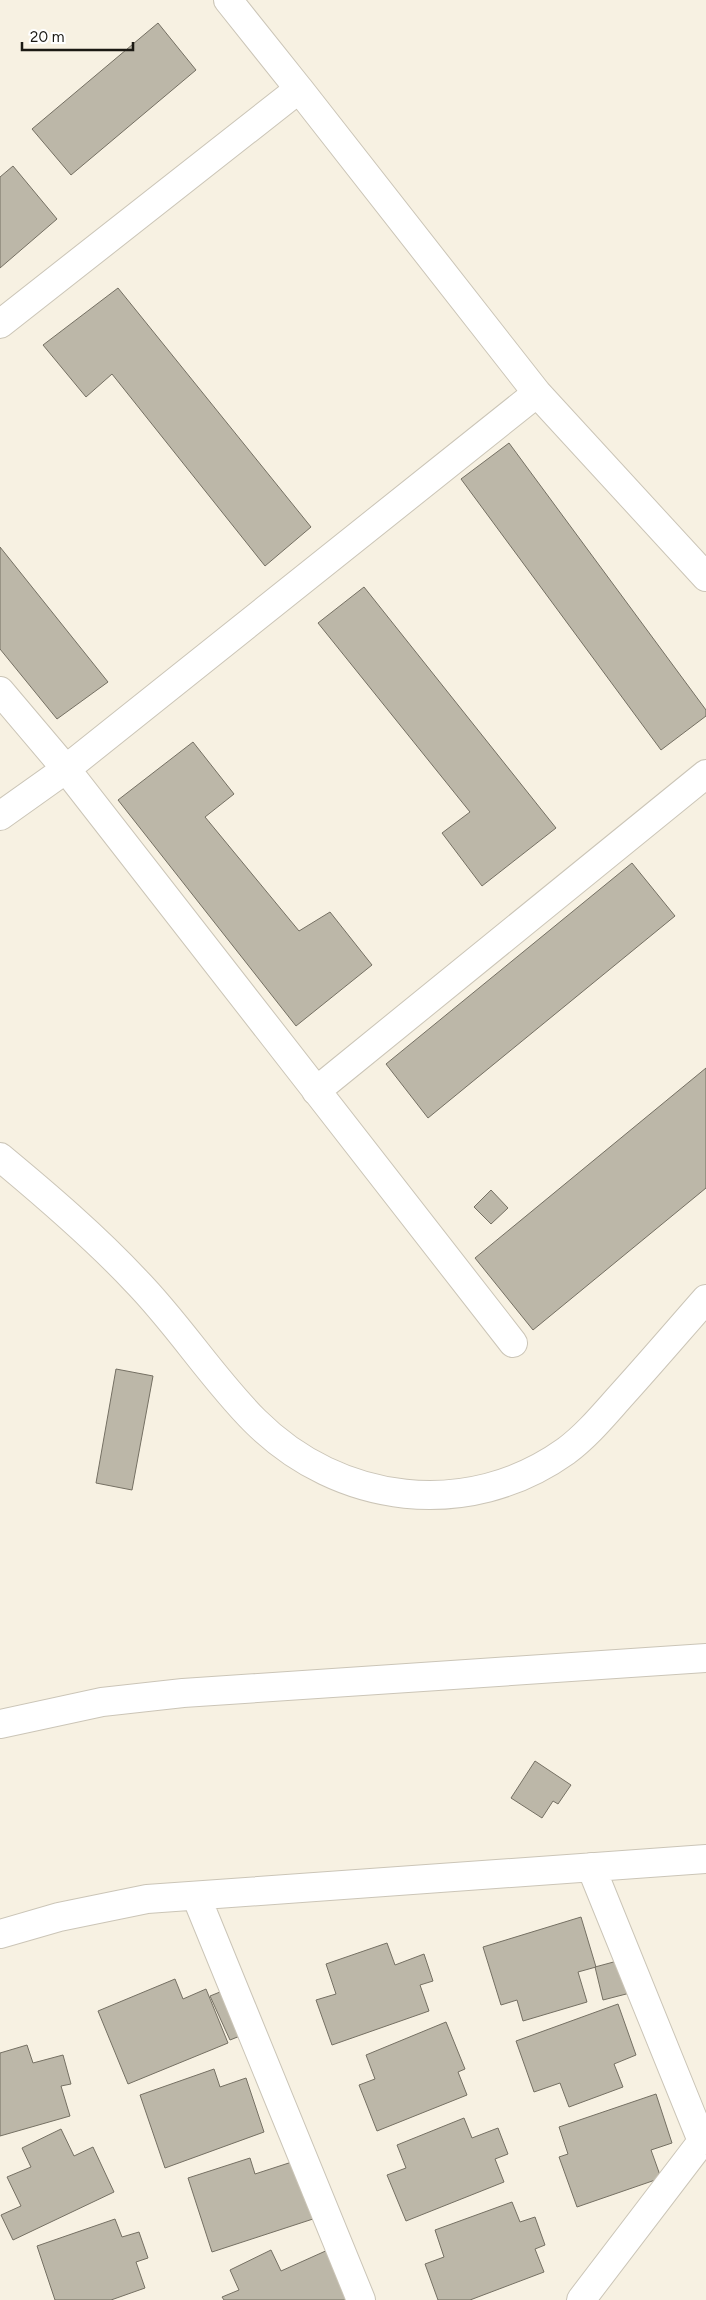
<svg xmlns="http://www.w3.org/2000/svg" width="706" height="2300" viewBox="0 0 706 2300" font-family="Figtree,sans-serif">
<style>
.building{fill:#bcb7a8;stroke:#757063}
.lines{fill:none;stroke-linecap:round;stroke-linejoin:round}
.minor-casing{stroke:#cbc5b7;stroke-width:30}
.minor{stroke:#fff;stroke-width:28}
</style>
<rect width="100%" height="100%" fill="#f7f1e2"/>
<path class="building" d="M158 23 196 70 71 175 32 129Z
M13 166 57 219 0 268V177Z
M118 288 311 527 265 566 112 374 86 397 43 345Z
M509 443 706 710V716L661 750 461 479Z
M0 547 108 682 57 719 0 649Z
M364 587 556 828 482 886 442 833 470 812 318 623Z
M193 742 234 794 205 817 299 931 330 912 372 965 296 1026 118 800Z
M632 863 675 916 428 1118 386 1064Z
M706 1068V1188L533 1330 475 1258Z
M491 1190 508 1208 491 1224 474 1207Z
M116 1369 153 1376 132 1490 96 1483Z
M535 1761 571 1785 558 1804 553 1801 542 1818 511 1798Z
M581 1917 596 1967 578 1972 587 2002 523 2021 517 2000 501 2005 483 1947Z
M387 1943 395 1965 424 1954 433 1981 420 1985 429 2011 332 2045 316 2000 336 1994 326 1964Z
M621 1960 630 1993 603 2000 595 1967Z
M175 1979 183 1999 206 1989 228 2043 128 2084 98 2011Z
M220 1992 240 2036 230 2040 210 1996Z
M618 2004 636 2055 614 2064 623 2087 569 2107 560 2083 534 2092 516 2041Z
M446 2022 465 2069 458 2072 467 2095 377 2131 359 2085 375 2079 366 2055Z
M27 2045 33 2063 63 2055 71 2084 61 2086 70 2116 0 2136V2053Z
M214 2069 220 2087 246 2078 264 2132 165 2168 140 2095Z
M656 2094 672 2143 651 2150 661 2178 577 2207 559 2157 568 2154 559 2127Z
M464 2118 472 2138 498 2128 508 2154 495 2159 504 2182 406 2221 387 2175 406 2168 397 2145Z
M61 2129 74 2156 93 2147 114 2192 13 2240 1 2215 21 2206 7 2177 31 2167 22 2148Z
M250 2158 255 2174 298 2160 316 2218 212 2252 188 2178Z
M512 2202 520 2222 535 2217 545 2245 535 2249 544 2272 470 2300H438L425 2264 444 2257 435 2230Z
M115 2219 122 2237 139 2232 148 2258 136 2262 145 2288 111 2300H55L37 2246Z
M330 2249 348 2300H224L222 2297 239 2290 230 2270 271 2250 281 2271Z"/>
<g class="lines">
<g class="minor-casing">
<path id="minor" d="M299 89 537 393 706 577
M0 324 299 89 228 0
M0 691 66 769 513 1343
M0 816 66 769 537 393
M316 1091 706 774
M0 1157C47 1196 95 1237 136 1281 179 1325 212 1378 255 1421 339 1505 468 1521 566 1451 586 1436 602 1417 618 1399 648 1366 677 1332 706 1299
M0 1724 102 1702 183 1693 706 1658
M591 1867 702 2141
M196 1896 361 2300
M0 1934 59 1917 147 1899 706 1859
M581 2300 706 2136"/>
</g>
<use href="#minor" class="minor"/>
</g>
<path d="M22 42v8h111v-8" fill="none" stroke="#1b1913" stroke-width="2.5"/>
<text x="30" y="42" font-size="15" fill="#1b1913" stroke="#ffffff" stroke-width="4" paint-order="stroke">20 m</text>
</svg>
